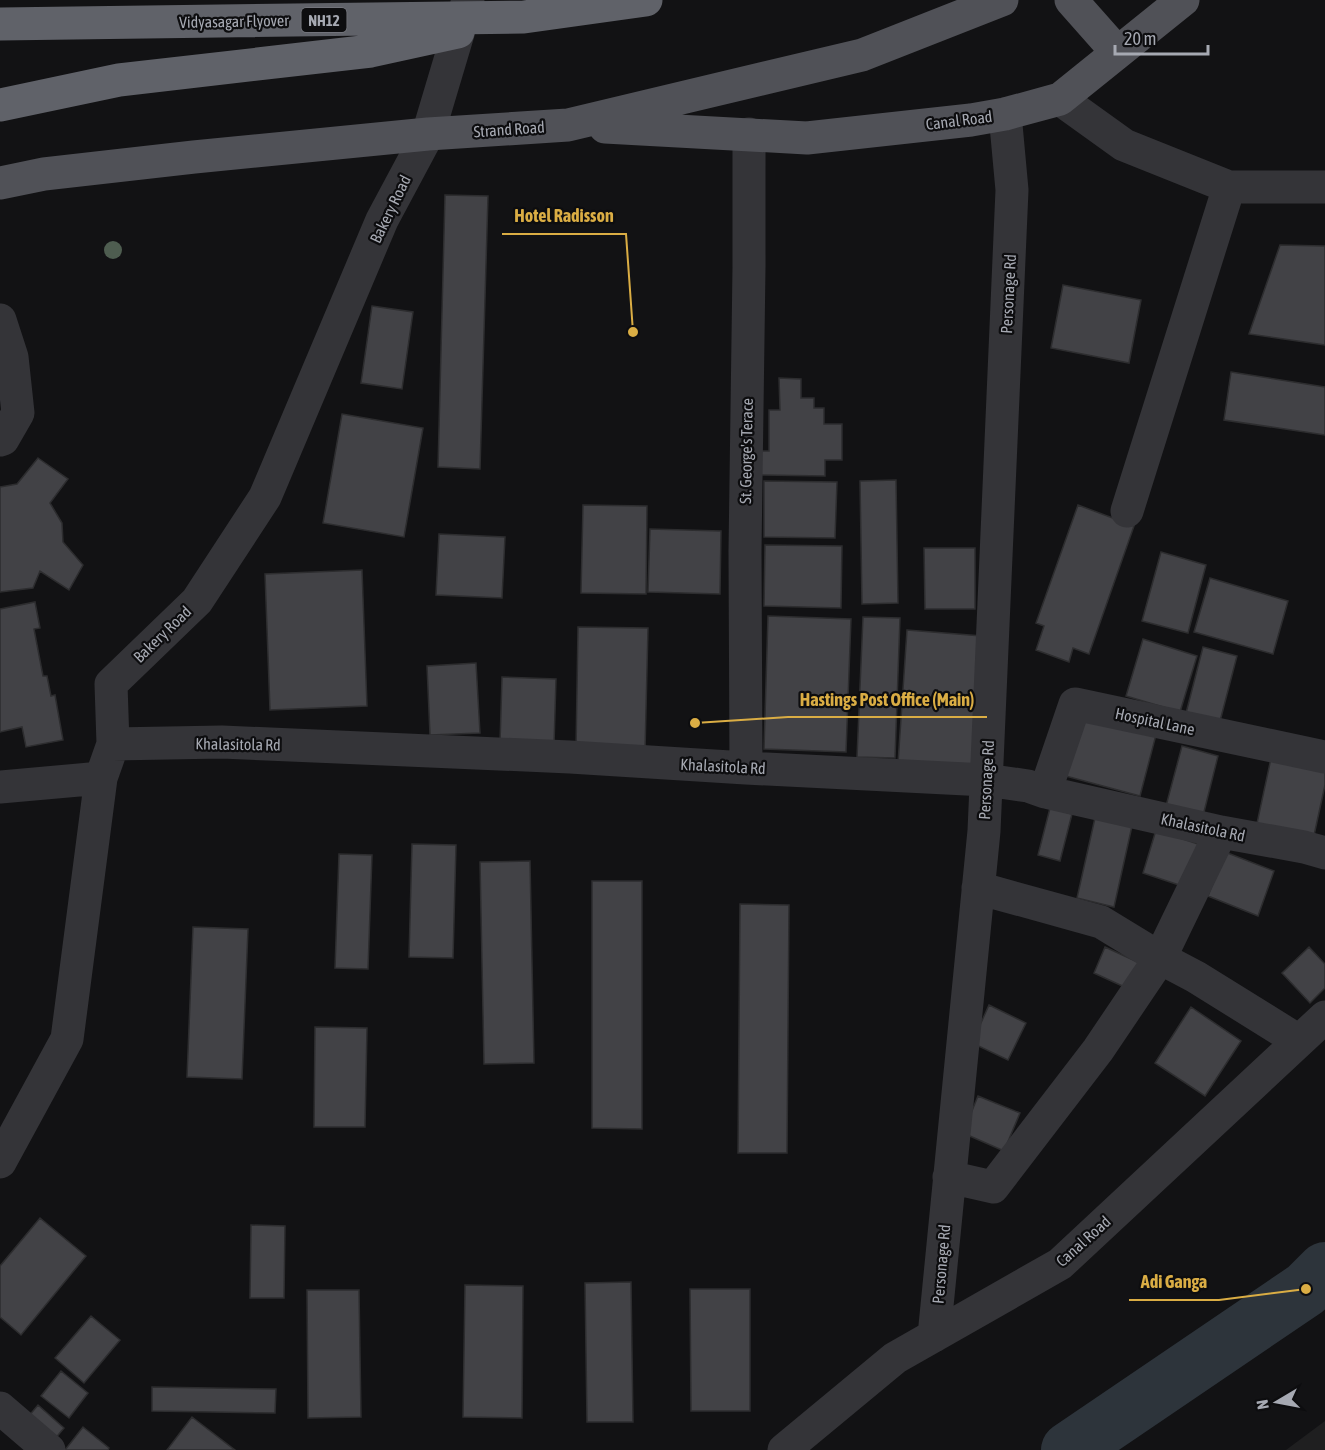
<svg xmlns="http://www.w3.org/2000/svg" width="1325" height="1450" viewBox="0 0 1325 1450" font-family="'Asap Condensed',sans-serif">
<style>
.built{fill:#1f1f20}
.lines{fill:none;stroke-linecap:round;stroke-linejoin:round}
.river{stroke:#2d343b;stroke-width:56}
.building{fill:#424246;stroke:#2d2d2f;stroke-width:1.5}
.minor{stroke:#343438;stroke-width:33}
.major{stroke:#505157;stroke-width:33}
.highway{stroke:#606269;stroke-width:33}
.tree{fill:#4e5d50}
.labels{text-anchor:middle;dominant-baseline:central;stroke-width:4.5;stroke-linejoin:round;paint-order:stroke}
.shield{fill:#0d0d0f;stroke:#787a81;stroke-width:1.5}
.shield-label{font-size:15px;font-weight:bold;fill:#a6a9b2}
.street-label{font-size:16px;fill:#a6a9b2;stroke:#0d0d0f}
.leader{fill:none;stroke:#daad44;stroke-width:2}
.callout-dot{fill:#daad44;stroke:#0d0d0f;stroke-width:2}
.callout-label{font-size:18px;text-anchor:middle;font-weight:bold;fill:#daad44;stroke:#0d0d0f;stroke-width:4.5;stroke-linejoin:round;paint-order:stroke}
</style>
<rect width="100%" height="100%" fill="#121214"/>
<path class="built" d="M1325 1421V1450H1286Z"/>
<g class="lines">
<path class="river" d="M1069 1450 1306 1289 1325 1270"/>
</g>
<path class="building" d="M445 195 488 196 480 469 438 467Z
M1280 245 1325 246V345L1249 334Z
M1063 285 1141 300 1129 363 1051 348Z
M372 306 413 312 402 389 361 383Z
M1231 372 1325 387V435L1224 420Z
M779 378 801 379V398H814V408H824V424H842V460H825V476L761 475V451H769V410H780Z
M342 414 423 428 404 537 323 523Z
M38 458 68 479 50 503 62 523 63 542 83 565 69 590 40 571 33 588 0 592V487L17 484Z
M896 480 898 603 862 604 860 481Z
M764 481 837 482 835 538 764 537Z
M583 505 647 506 646 594 581 593Z
M1078 505 1134 526 1089 654 1073 648 1069 662 1036 650 1044 626 1036 623Z
M650 529 721 531 720 594 648 592Z
M439 534 505 537 502 598 436 595Z
M765 545 842 546 841 608 764 606Z
M924 548H975V609H925Z
M1161 552 1206 565 1188 633 1142 621Z
M362 570 367 706 270 710 265 574Z
M1210 578 1288 601 1273 654 1194 632Z
M35 602 40 628 34 629 43 676H47L51 696 55 695 63 740 26 747 22 727 0 732V609Z
M768 616 851 619 846 752 764 749Z
M863 617 900 618 895 758 857 757Z
M578 627 648 628 645 751 576 749Z
M907 630 982 636 973 769 898 763Z
M1143 639 1197 656 1180 712 1126 696Z
M1203 647 1237 656 1219 725 1185 717Z
M476 663 480 733 430 735 427 666Z
M502 677 556 679 554 745 500 743Z
M1079 710 1157 731 1140 796 1062 775Z
M1182 746 1218 756 1203 816 1166 806Z
M1273 749 1325 761V785L1313 840 1256 828Z
M1050 808 1072 814 1060 861 1038 855Z
M1097 809 1134 817 1114 907 1077 898Z
M1156 830 1204 846 1191 889 1143 873Z
M412 844 456 845 453 958 409 957Z
M1225 852 1274 871 1258 916 1208 896Z
M339 854 372 855 368 969 335 968Z
M530 861 534 1063 484 1064 480 862Z
M592 881H642V1129L592 1128Z
M740 904 789 905 787 1153H738Z
M193 927 248 929 242 1079 187 1077Z
M1105 947 1142 964 1131 990 1094 973Z
M1309 947 1325 964V988L1310 1003 1282 973Z
M989 1005 1026 1023 1008 1060 972 1043Z
M1191 1007 1241 1041 1205 1096 1155 1063Z
M315 1027 367 1028 365 1127H314Z
M978 1096 1020 1113 1004 1151 963 1133Z
M40 1218 86 1256 21 1335 0 1317V1266Z
M251 1225 285 1226 284 1298H250Z
M631 1282 633 1422H587L585 1283Z
M465 1285 523 1286 522 1418 463 1417Z
M690 1289H750V1411H691Z
M307 1290H359L361 1417 308 1418Z
M91 1316 120 1340 84 1383 55 1358Z
M61 1371 88 1393 69 1418 41 1396Z
M152 1387 276 1389 275 1413 152 1411Z
M38 1405 64 1428 49 1446 23 1423Z
M192 1417 235 1450H167Z
M83 1427 109 1448 108 1450H65Z"/>
<g class="lines">
<path class="minor" d="M1060 99 1124 145 1229 187H1325
M0 320 12 357 18 413 3 439 0 440
M1127 511 1229 187
M113 744 222 742 570 757 746 768 986 780 1028 786 1045 792 1221 832 1304 847 1325 853
M746 768 745 551 749 267V134
M0 787 101 778
M1045 792 1075 704 1325 757
M978 888 1101 922 1160 958 1196 977 1299 1041
M0 1162 67 1039 101 778 113 744 111 684 197 601 265 497 382 220 428 134 468 0
M949 1177 993 1187 1098 1050 1160 958 1221 832
M934 1336 984 831 1012 190 1005 114
M0 1408 49 1450
M784 1450 895 1358 1060 1264 1325 1017"/>
<path class="major" d="M1071 0 1117 52
M605 127 807 138 971 120 1005 114 1060 99 1183 0
M0 183 44 174 194 157 428 134 568 125 862 55 1002 0"/>
<path class="highway" d="M0 24 524 17 646 0
M0 105 119 80 371 51 458 32"/>
</g>
<circle class="tree" cx="113" cy="250" r="9"/>
<g class="labels">
<rect class="shield" x="301.5" y="8" width="45" height="24" rx="4.5"/>
<g class="shield-label">
<text x="324" y="20">NH12</text>
</g>
<g class="street-label">
<text transform="translate(234 21) rotate(-1)">Vidyasagar Flyover</text>
<text transform="translate(959 120) rotate(-7)">Canal Road</text>
<text transform="translate(509 129) rotate(-4)">Strand Road</text>
<text transform="translate(390 209) rotate(-64)">Bakery Road</text>
<text transform="translate(1008 294) rotate(-87)">Personage Rd</text>
<text transform="translate(746 451) rotate(-89)">St. George's Terace</text>
<text transform="translate(162 634) rotate(-44)">Bakery Road</text>
<text transform="translate(1155 721) rotate(12)">Hospital Lane</text>
<text transform="translate(238 744) rotate(1)">Khalasitola Rd</text>
<text transform="translate(723 766) rotate(3)">Khalasitola Rd</text>
<text transform="translate(986 780) rotate(-87)">Personage Rd</text>
<text transform="translate(1203 827) rotate(12)">Khalasitola Rd</text>
<text transform="translate(1083 1241) rotate(-42)">Canal Road</text>
<text transform="translate(941 1264) rotate(-85)">Personage Rd</text>
</g>
</g>
<path class="leader" d="M633 332L626 234H502M695 723L788 717H987M1306 1289L1219 1300H1129"/>
<g class="callout-dot">
<circle cx="633" cy="332" r="6"/>
<circle cx="695" cy="723" r="6"/>
<circle cx="1306" cy="1289" r="6"/>
</g>
<g class="callout-label">
<text x="564" y="222">Hotel Radisson</text>
<text x="887" y="706">Hastings Post Office (Main)</text>
<text x="1174" y="1288">Adi Ganga</text>
</g>
<g transform="translate(1277 1402) rotate(260)" stroke="#0d0d0f" stroke-width="4.5" paint-order="stroke">
<path d="M0-4.5L10 22L0 15L-10 22Z" fill="#a6a9b2"/>
<text y="-9" font-size="16" font-weight="bold" text-anchor="middle" fill="#a6a9b2">N</text>
</g>
<path d="M1115 45v9h93v-9" fill="none" stroke="#a6a9b2" stroke-width="3"/>
<text x="1124" y="45" font-size="18" fill="#a6a9b2" stroke="#0d0d0f" stroke-width="4.5" paint-order="stroke">20 m</text>
</svg>
